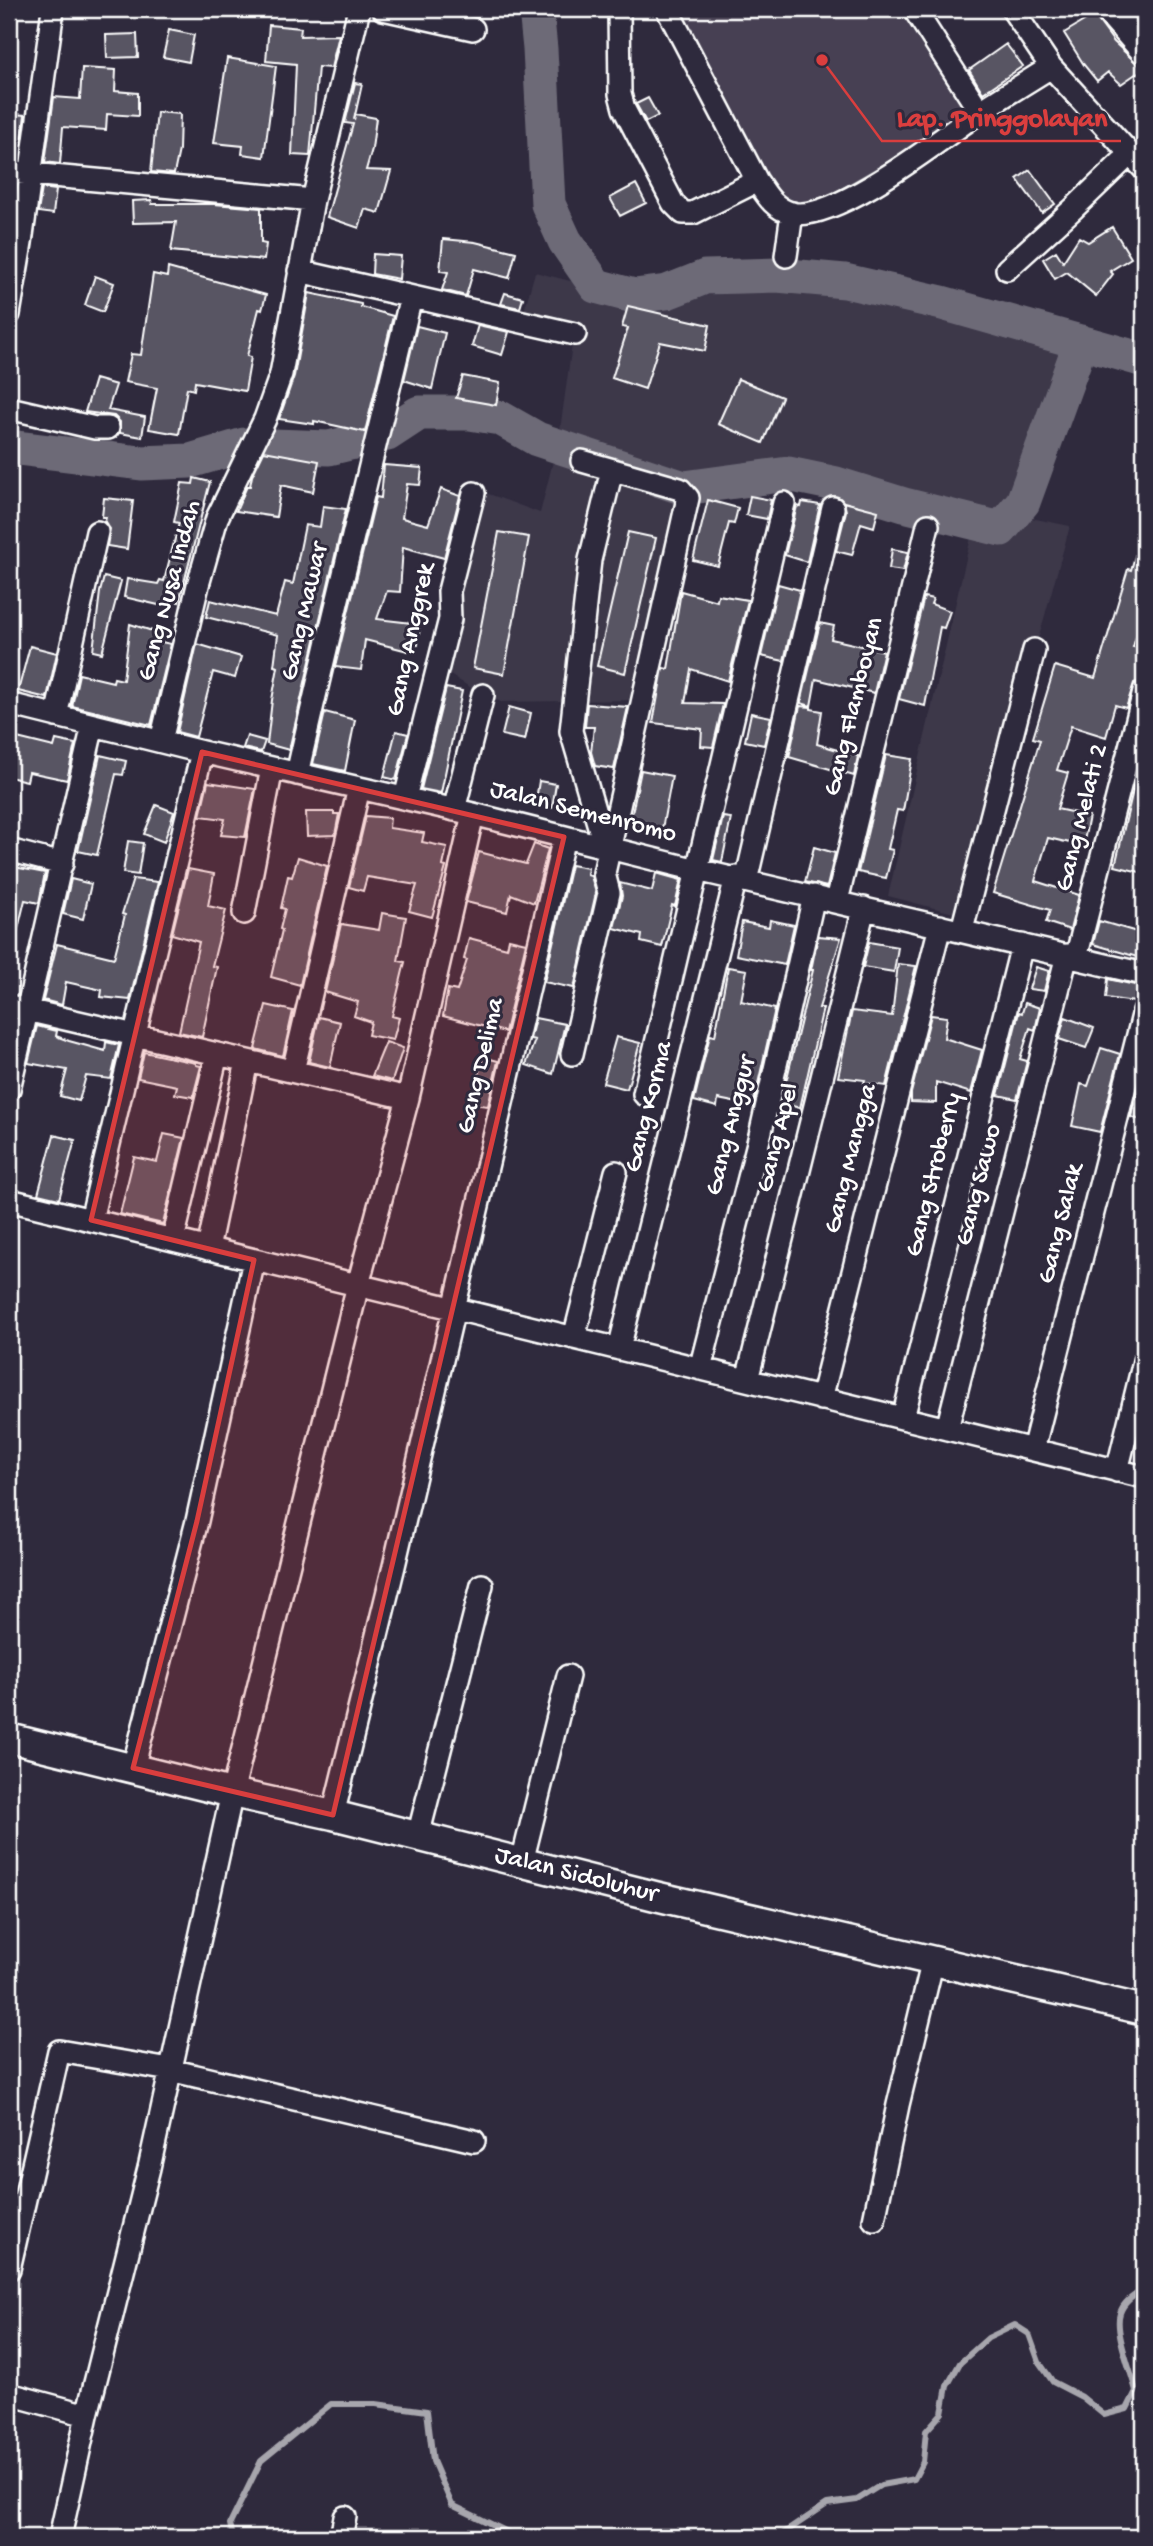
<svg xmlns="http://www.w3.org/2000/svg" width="1153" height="2546" viewBox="0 0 1153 2546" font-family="'Gochi Hand',sans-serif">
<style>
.built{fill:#3c3749}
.green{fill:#464152;stroke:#a2a0a8;stroke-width:2}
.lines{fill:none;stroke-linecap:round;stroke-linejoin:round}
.stream{stroke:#a7a6ad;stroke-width:6}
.river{stroke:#6d6a77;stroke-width:35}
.building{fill:#595564;stroke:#fff;stroke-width:2}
.minor-casing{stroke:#fff;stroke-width:26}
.major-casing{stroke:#fff;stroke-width:33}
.minor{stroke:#2f2a3d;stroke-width:21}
.major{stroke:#2f2a3d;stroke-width:28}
.marked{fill:#da3e3e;fill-opacity:0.2;stroke:#da3e3e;stroke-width:5;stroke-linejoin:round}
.labels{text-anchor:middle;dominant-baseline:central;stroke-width:6;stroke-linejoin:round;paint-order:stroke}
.street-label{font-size:26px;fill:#fff;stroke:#2f2a3d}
.leader{fill:none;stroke:#da3e3e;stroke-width:2.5}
.callout-dot{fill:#da3e3e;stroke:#2f2a3d;stroke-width:2.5}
.callout-label{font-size:28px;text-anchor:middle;font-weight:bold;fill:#da3e3e;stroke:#2f2a3d;stroke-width:6;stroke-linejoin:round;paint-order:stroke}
</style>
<rect width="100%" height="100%" fill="#2f2a3d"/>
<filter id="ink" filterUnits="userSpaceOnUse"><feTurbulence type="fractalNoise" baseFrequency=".0143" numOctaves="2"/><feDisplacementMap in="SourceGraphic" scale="14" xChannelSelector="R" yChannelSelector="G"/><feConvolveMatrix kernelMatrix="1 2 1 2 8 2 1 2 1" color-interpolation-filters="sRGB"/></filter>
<g filter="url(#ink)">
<path class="built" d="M535 272 649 301 808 285 928 315 1080 348 1007 513 1070 526 961 915 888 896 977 511 854 475 770 463 747 478 691 485 636 700 501 702 483 695 445 672 462 605 451 598 481 491 540 513 559 437 575 323 524 311Z"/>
<path class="green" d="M676 9H908L976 111 810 207 784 203 771 192Z"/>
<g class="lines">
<path class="stream" d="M233 2537 230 2524 261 2461 331 2404H376L427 2411 433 2461 452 2505 518 2537
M778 2537 827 2504 857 2500 881 2485 914 2479 923 2462 926 2431 942 2413 947 2386 960 2363 988 2338 1015 2325 1029 2334 1039 2362 1053 2382 1082 2397 1104 2415 1127 2409 1136 2391C1131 2371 1114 2331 1120 2313 1124 2301 1135 2295 1144 2289"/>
<path class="river" d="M536 9 540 49 548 204 565 241 596 286 634 296 667 292 705 277 777 275 845 281 942 303 1144 360
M9 447 141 463 190 461 244 445 329 448 387 434 419 413H470L500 418 537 439 684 488 788 474 836 484 904 505 1001 529 1023 502 1081 342"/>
</g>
<path class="building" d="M1094 15 1114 42 1143 69 1121 84 1108 72 1097 81 1084 65 1064 33Z
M269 25 301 28 300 36 339 35 331 68 318 67 310 156 292 155 296 64 266 61Z
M169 30 194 35 189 62 163 57Z
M137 34 138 57 107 58 106 35Z
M1006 44 1023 66 983 93 969 70Z
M227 58 276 66 264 157 242 154 243 146 214 143Z
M82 68 116 70 115 91 138 93V116L107 114 106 130 63 127 60 164 45 162 54 97 80 99Z
M355 83 362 84 354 120 355 114 376 118 372 149 366 170 391 171 379 213 365 209 359 228 327 217 353 124 345 123Z
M648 98 658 116 646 122 636 104Z
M157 112 180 114 179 150 174 174 151 172Z
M14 114 25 115 21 146H12Z
M1030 170 1055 204 1042 213 1017 179Z
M636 184 646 203 620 216 610 198Z
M42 188 56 190 53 214 38 212Z
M151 200 152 204H214L261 208V243L266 244 264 260 171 251 176 222 133 223 132 201Z
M1112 227 1131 258 1110 271 1113 274 1096 296 1067 272 1055 279 1043 259 1056 251 1063 262 1079 237 1088 242Z
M443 239 475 242 516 252 509 278 474 269 466 296 442 290 448 272 440 271Z
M373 254 401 256 399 279 372 274Z
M168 268 266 295 262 310 259 309 247 356 251 357 245 391 195 382 194 390 187 388 179 434 149 429 157 388 125 382 131 354 141 355 153 274 167 277Z
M95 276 114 283 103 312 85 305Z
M309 293 361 304V307L393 316 365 432 314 421V424L279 419 294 376Z
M505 293 523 298 520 308 501 304Z
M628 306 710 325 705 351 660 342 645 389 612 378 628 328 622 327Z
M478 325 509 332 502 355 472 346Z
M417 326 445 333 432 389 404 380Z
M463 376 500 383 496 405 456 398Z
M95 379 116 385 108 410 145 417 142 437 120 433V422L114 416 85 412Z
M738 379 782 397 763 443 718 424Z
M264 451 319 461 313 492 281 485 276 517 236 511 247 486H250L252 476Z
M384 465 422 468 420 485 407 484 402 518 428 525 441 489 460 496 444 558 403 547 400 592 387 591 377 619 420 624 418 645 410 644 408 651 365 640 361 670 335 667 376 497 381 498Z
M194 478 210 482 179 602 168 599 167 607 124 597 127 579 158 584 160 580 164 581 179 523 174 522 182 483 193 484Z
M750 496 771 500 767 519 746 515Z
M104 498 133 501 127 549 107 546 110 529 105 522 106 517H102Z
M708 500 738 508 734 524 729 523 718 566 693 560Z
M802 502 820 505 807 562 785 555 797 506 801 507Z
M844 502 878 511 874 527 861 523 852 555 836 551 846 511Z
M323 506 346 509 289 750 267 744 272 700 278 667 274 666 278 635 206 617 210 600 276 616 285 582 293 584 305 525 320 527Z
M499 532 529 537 504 674 473 668Z
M628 532 656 538 625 673 597 666Z
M1140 539 1144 540V610L1133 647 1144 649V679L1134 683 1126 708 1115 705 1106 737 1071 726 1057 770 1068 773 1057 809 1089 816 1083 846 1048 838 1035 881 1079 895 1070 930 1046 922 1050 910 993 893 1040 740 1033 738 1055 666 1095 678 1128 569 1131 570Z
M892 549 908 552 903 571 889 569Z
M104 577 121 581 102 653 93 651 100 592Z
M778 584 800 590 784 661 761 656Z
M681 591 717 601 718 595 748 600 728 681 691 669 685 703 723 704 713 747 701 746 702 729 653 723 663 668 668 669Z
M924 597 933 599 931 604 950 611 944 628 940 627 925 706 899 699Z
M820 623 834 626 831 639 884 651 874 693 816 679 811 706 801 703Z
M130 624 162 634 161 642 171 644 151 725 72 706 79 674 113 682 114 678 123 680Z
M197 644 241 657 235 678 213 672 196 737 177 732Z
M30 646 57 653 47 698 18 691Z
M446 688 462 691 441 793 421 789Z
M587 704 628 707 614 769 595 766 591 752 594 727H585Z
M800 706 811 707V709L822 711 817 744 858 756 854 776 789 757Z
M509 707 531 713 525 740 502 735Z
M325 712 355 720 345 771 313 764Z
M751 713 771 717 764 745 745 741Z
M396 731 408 734 396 780 384 777Z
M9 736 54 747 56 740 75 744 67 780 29 772 27 781 9 777Z
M247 736 265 741 261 752 243 748Z
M1144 744V873L1115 866Z
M100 755 126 761 123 775 116 774 97 855 78 851Z
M886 755 912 759 903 811 897 810 888 849 893 850 886 878 858 872Z
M641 770 672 776 662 829 630 823Z
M539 781 556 784 552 808 535 806Z
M208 782 255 789 245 837 221 835 225 819 200 816Z
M156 805 174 812 164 842 144 834Z
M306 812H334V814H339L335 835 307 836Z
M366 816 390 818 389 828 424 833 422 842 447 847 443 866 446 867 432 917 409 911 417 885 367 877 363 891 349 887Z
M723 817 731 818 722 862 713 860Z
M128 841 143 843 138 875 123 873Z
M534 844 548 849 534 903 511 894 507 912 466 902 479 852 526 864Z
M814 847 835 853 827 887 805 882Z
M298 857 327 866 300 985 271 977 282 930 280 929 285 909 281 908 288 876 292 877Z
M571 865 588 868 587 875 591 876 596 893 574 988 544 982Z
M9 866 45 873 39 903 25 900 15 941 9 940Z
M188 869 214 874 208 906 226 910 212 966 217 967 202 1037 179 1032 199 942 172 934Z
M656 873 681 880 675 906 672 905 662 947 641 942 642 935 614 928 622 896 620 883 652 891Z
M71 879 91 884 83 919 63 914Z
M133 879 158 882 130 1000 101 997 102 990 66 982 62 1005 43 1000 57 944 114 958 125 915 122 914Z
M382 913 406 917 398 961 405 962 392 1016 399 1018 393 1040 368 1035 371 1022 354 1016 358 1002 325 992 341 924 379 930Z
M770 920 794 925 785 965 736 955 742 922 769 927Z
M1099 921 1144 934V959L1093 944Z
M818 936 841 938 819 1008H823L800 1108 781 1103 813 970H811Z
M469 938 507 948 509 939 526 943 505 1032 443 1016 448 989 457 991 467 960 464 959Z
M869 942 898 947 894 972 863 967Z
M898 964 916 966 886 1086 864 1083 865 1080 838 1077 852 1011 892 1016Z
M728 967 747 970 741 1001 775 1009 753 1106 718 1099 717 1107 694 1101 710 1035 715 1036Z
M1036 967 1049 971 1044 991 1029 989Z
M1108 979 1144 987V998L1135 1002 1106 998Z
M1025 1003 1040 1008 1035 1030 1030 1028 1020 1059 1027 1061 1017 1099 998 1095 1019 1012 1022 1013Z
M266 1005 293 1011 283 1056 255 1049Z
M931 1015 947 1017 944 1038 982 1050 971 1093 936 1082V1103L911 1102V1093Z
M319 1017 340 1022 330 1067 309 1062Z
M1065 1017 1094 1028 1086 1048 1059 1039Z
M535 1018 565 1024 553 1074 526 1065 535 1040 530 1039Z
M37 1026 57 1031 56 1036 69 1041 105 1051 106 1042 119 1045 111 1079 86 1076 79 1101 60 1096 67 1070 28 1063Z
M616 1037 640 1043 627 1089 603 1083Z
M386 1042 403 1048 392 1081 372 1076Z
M1101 1048 1120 1054 1100 1132 1072 1126 1081 1084 1088 1086Z
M144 1052 196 1063V1065L201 1066 193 1097 175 1094 177 1086 138 1078Z
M483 1057 498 1061 488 1106 470 1104Z
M1144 1064V1121L1131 1117Z
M164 1134 184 1138 163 1224 120 1214 134 1157 157 1162Z
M54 1135 75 1140 59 1199 38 1194Z"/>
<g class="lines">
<g class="minor-casing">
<path id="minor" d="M383 9 473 29
M619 9 620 94 624 109 673 203 683 213H693L757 181
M667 9 757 181C766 194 773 208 791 213 834 224 941 139 978 113 1002 97 1027 82 1051 67
M914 9 980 112
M1012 9 1051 67 1144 169
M9 172 313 200
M786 256 792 213
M1007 269 1073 209 1130 154
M299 271 575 334
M9 314 21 243 53 9
M9 408 95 428H108
M9 704 202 752 473 814 697 870 1144 974
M56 716 97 532
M161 741 198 585 217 518 265 419 281 374 313 200 359 9
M297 774C333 614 373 456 411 297
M405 798 450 619 449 591 474 493
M454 810 483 695
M605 847 571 731 590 560 612 470
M9 850 62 864
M746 881 833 508
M837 901 928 525
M244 913 272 768
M962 930 1034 650
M1076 958 1144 692
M9 1006 408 1098
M572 1054 609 893 604 873 688 498 680 489 582 461
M293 1071 359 788
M9 1089 93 725
M644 1094 784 503
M9 1200 1144 1477
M91 1220 202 752
M173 1240 217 1054
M208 1249 247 1061
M574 1338 616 1172
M619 1349 736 877
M700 1369 761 1131 814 896
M747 1380 864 908
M821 1399 940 926
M903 1418 1022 945
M947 1429 1067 955
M1033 1450 1144 1011
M1117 1471 1144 1361
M133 1768 197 1521 254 1260
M333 1815 394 1566 564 837
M418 1836 482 1585
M522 1862 568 1676
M874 2220 898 2105 933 1960
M9 2269 59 2051 170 2070 474 2141
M9 2394 87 2415
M60 2537 87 2415 149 2168 232 1793 358 1285 408 1098 473 814
M341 2537 345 2517"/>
</g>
<g class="major-casing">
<path id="major" d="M1109 9 1144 49
M9 1738 232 1793 333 1815 655 1896 1144 2010"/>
</g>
<use href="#minor" class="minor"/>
<use href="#major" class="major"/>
</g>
</g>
<path class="marked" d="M202 752 564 837 333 1815 133 1768 197 1521 254 1260 91 1220Z"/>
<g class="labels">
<g class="street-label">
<text transform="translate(171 591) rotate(-75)">Gang Nusa Indah</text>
<text transform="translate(306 612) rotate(-77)">Gang Mawar</text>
<text transform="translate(412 640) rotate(-78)">Gang Anggrek</text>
<text transform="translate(855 707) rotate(-76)">Gang Flamboyan</text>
<text transform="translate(583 813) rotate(14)">Jalan Semenromo</text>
<text transform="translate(1083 818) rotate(-76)">Gang Melati 2</text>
<text transform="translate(482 1066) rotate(-77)">Gang Delima</text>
<text transform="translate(650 1107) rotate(-76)">Gang Korma</text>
<text transform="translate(732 1126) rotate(-76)">Gang Anggur</text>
<text transform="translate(779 1138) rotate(-76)">Gang Apel</text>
<text transform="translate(852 1159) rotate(-76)">Gang Mangga</text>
<text transform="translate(935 1175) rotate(-76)">Gang Stroberry</text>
<text transform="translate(980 1185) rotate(-76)">Gang Sawo</text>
<text transform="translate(1062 1224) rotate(-76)">Gang Salak</text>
<text transform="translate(576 1876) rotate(14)">Jalan Sidoluhur</text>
</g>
</g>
<path class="leader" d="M822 60L882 141H1121"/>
<circle class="callout-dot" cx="822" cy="60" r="7"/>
<g class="callout-label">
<text x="1002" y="126">Lap. Pringgolayan</text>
</g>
<rect width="1153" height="2546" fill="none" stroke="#2f2a3d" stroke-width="35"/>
<rect x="18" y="18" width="1118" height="2511" fill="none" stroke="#fff" stroke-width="2.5" filter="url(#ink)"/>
</svg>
